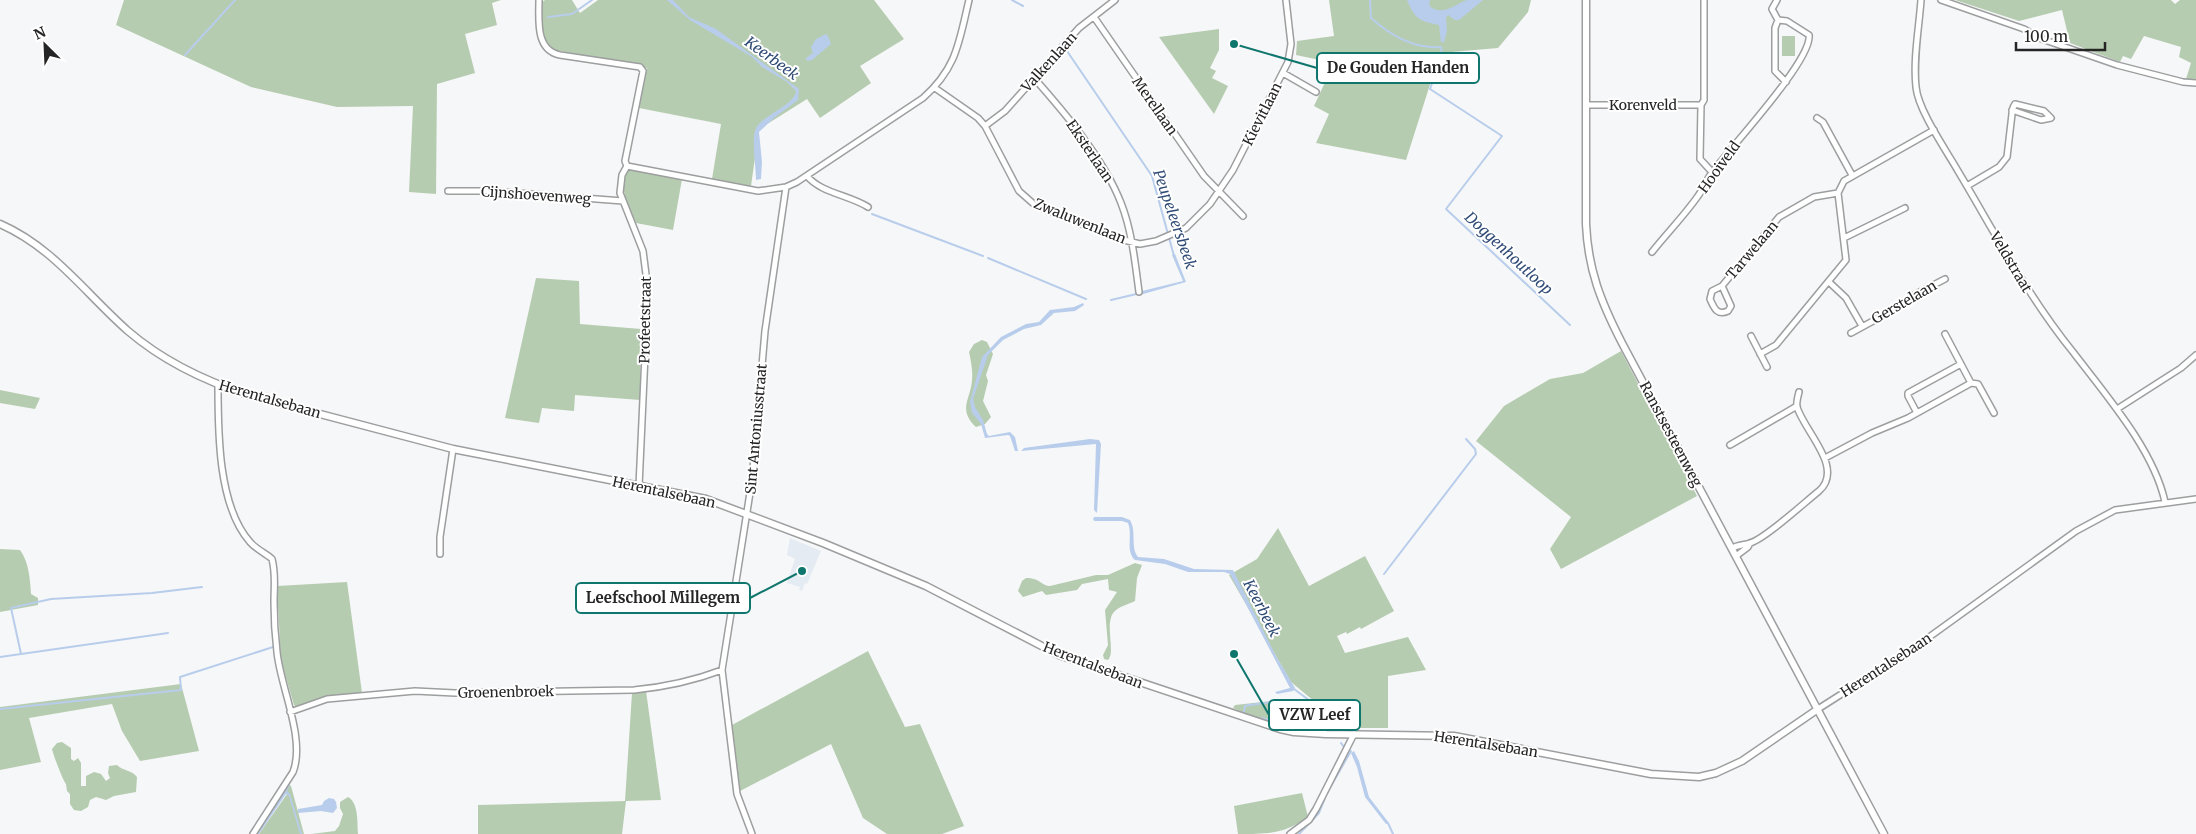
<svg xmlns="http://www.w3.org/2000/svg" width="2196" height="834" viewBox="0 0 2196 834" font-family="Merriweather,serif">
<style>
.built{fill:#e4ebf2}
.green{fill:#b6ccb0}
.water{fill:#b8cdeb}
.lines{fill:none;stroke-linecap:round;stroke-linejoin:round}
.stream{stroke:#b8cdeb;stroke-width:2}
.minor-casing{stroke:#9d9e9f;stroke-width:8}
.tertiary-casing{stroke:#9d9e9f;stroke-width:9}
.minor{stroke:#fff;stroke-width:5}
.tertiary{stroke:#fff;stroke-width:6}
.labels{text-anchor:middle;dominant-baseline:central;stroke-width:4;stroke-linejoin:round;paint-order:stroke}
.street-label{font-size:14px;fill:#252526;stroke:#fff}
.water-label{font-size:15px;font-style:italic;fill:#304c76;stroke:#fff}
.leader{fill:none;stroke:#0f766e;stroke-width:2}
.callout-dot{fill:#0f766e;stroke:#fff;stroke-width:2}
.callout{fill:#fff;stroke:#0f766e;stroke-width:2}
.callout-label{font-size:15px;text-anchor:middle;font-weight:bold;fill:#252526}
</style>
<rect width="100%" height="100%" fill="#f6f7f8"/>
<path class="built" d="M790 538 821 551 807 584 805 583 802 591 799 590 800 587 787 583 795 559 787 555Z"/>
<path class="green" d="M124 0H501L492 3 497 25 465 34 475 73 437 84 436 194 409 192 413 106 337 107 251 87 116 25Z
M545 0H572L580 13 598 0H874L904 39 860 66 871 83 820 118 807 99 759 129 751 186 712 179 721 124 639 108 647 68 550 49C541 34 540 19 542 2Z
M1329 0H1531L1528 12 1498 48 1440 53 1406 160 1316 143 1329 114 1314 106 1334 63 1296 55 1297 41 1334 36Z
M1955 0H2171L2175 4 2180 0H2196V79H2186L2191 63 2179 57 2181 47 2144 36 2131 59 2123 56 2120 62 2070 43 2062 10 2019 21Z
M1219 29V50L1210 68 1216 71 1212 78 1228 86 1214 114 1159 37Z
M1782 36H1795V56H1782Z
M629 169 682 179 673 230 636 223C629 205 616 186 629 169Z
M536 278 579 281 580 324 641 329 640 400 575 395 574 411 542 408 539 423 505 418Z
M982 340 987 342 993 354 986 375 988 381 983 401 991 417 985 424 976 427C957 409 971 399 972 380 973 371 971 361 969 352L974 344Z
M1621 351 1697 496 1561 569 1550 549 1571 517 1476 441 1504 406 1550 379 1583 373Z
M0 390 40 398 35 409 0 403Z
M1278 528 1309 586 1365 556 1394 611 1361 629 1360 627 1347 634 1346 632 1337 636 1345 653 1408 637 1426 670 1388 676V728H1354L1326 711 1291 682 1229 575 1257 559Z
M0 549 20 550C29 562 30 580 31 594L38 598V605L0 612Z
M1135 563 1142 565 1137 578 1135 601C1129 604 1118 607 1114 612 1104 623 1116 653 1108 660L1104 659 1103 655 1108 645 1105 610 1117 592 1109 590 1108 579 1082 584 1077 590 1046 595 1042 591 1023 597 1018 591 1022 581 1026 578C1040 578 1042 586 1050 586L1096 575H1108Z
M347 582 362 693 328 697 297 707 294 705 281 661 277 586Z
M868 651 905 727 920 724 964 826 942 834H887L863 818 831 744 740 791 732 725Z
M181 684 199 751 140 761 122 731 112 704 29 718 41 762 0 770V707Z
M646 691 661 800 626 801 622 834H478V805L625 801 632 693Z
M1290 699 1319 715 1337 730C1300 732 1267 723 1233 708L1235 705Z
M62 742 71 748V759L74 761 78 758 81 763V786H86V776L94 772 101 774 106 781 110 778 108 773 109 766 117 765C123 771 132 770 137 777L136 792 114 796 106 800 96 797 90 800 88 807 81 811 74 810 70 804V794L67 791 66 784C63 781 53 754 52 749L57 743Z
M288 784 291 786 304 834H259L287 794 285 786Z
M1302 793 1308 817C1284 834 1269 834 1238 834L1234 806Z
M348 797C359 803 357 823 358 834H311L335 831 339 826 343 814 340 808V802Z"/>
<path class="water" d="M667 0H673L689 17 716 29 799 89 798 100 775 117 759 132 762 162 761 179 756 180C756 168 751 137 756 128 763 115 795 105 796 91L787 82 762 67 752 57 690 20Z
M1407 0H1430L1429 5 1432 8C1446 15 1455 4 1467 0 1471 0 1479 0 1483 0L1459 20H1455L1448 15 1446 18 1447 31 1444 42H1441L1439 25C1419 21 1415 19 1407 0Z
M826 34 828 36 831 44 812 60 807 61 806 58 813 53 811 47 816 39Z
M1175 254 1186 282 1143 294 1142 291 1183 281 1172 255Z
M1083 303 1084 305 1075 311 1054 313 1041 325 1024 329 1003 340 988 355 973 399 975 407 983 420 987 434 989 436 1010 432 1015 437 1018 451H1015L1010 436 1008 435 985 438 981 424 972 413 970 402 982 357 1001 337 1026 324 1039 322 1050 310 1074 307Z
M1090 439 1099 440 1101 444 1097 513 1094 510 1096 444 1021 451 1024 448Z
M1094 517H1122L1130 520C1137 532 1130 547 1138 557L1164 559 1194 569 1233 570 1276 656 1295 688 1293 691 1277 694 1275 692 1290 688 1230 574 1224 572H1188L1165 564 1135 560C1125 551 1133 535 1128 523L1122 521H1095L1093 520Z
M1354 751 1359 761 1369 797 1389 823 1386 824 1365 797 1357 767 1351 753Z
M289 784 290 785 287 791 290 794 302 834H300L289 796 286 794 259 834H255Z
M329 798 334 799 336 802 337 808 333 813 321 811 298 813V809L322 805 324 801Z"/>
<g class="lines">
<path class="stream" d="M1012 0 1023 6
M1370 0 1371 18C1390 35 1415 49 1441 47L1442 55 1430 89 1502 136 1446 209 1570 325
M548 17 572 14 592 0
M1067 51 1152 176 1174 256
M185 55 235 0
M872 214 983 256
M988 258 1086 299
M1111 300 1145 292
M1384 574 1476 454 1475 449 1466 439
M21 654 11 608 51 599 152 593 202 587
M0 657 168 633
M1294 689 1325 712
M0 709 181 690 180 677 273 647
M1244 712 1245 706C1269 702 1284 697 1306 710
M1262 718 1288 726
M1320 719 1327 724V728
M1294 727 1325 728
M1341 743 1344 747
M1327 793 1351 751
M1388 823 1393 834
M1299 834 1319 813 1325 798"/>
<g class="minor-casing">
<path id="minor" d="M539 0C539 20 535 50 560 55L640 67 643 71 625 161 627 166
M1704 0V100L1701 105 1700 159 1712 172
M1921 0C1919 28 1913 59 1916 87 1918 110 1946 150 1958 171 1995 233 2027 295 2073 352 2105 394 2154 450 2165 502
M1941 0 2024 29 2039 38 2117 65 2183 82 2196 83
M1094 17 1204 176 1243 216
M1778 20 1775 28V71L1786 82
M1283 73 1316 92
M1034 78C1065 113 1104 159 1121 203 1132 231 1135 262 1139 292
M935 88 978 118 985 126 1019 191 1036 206 1120 239 1140 244 1156 241 1186 228 1210 204 1233 170 1288 62 1291 44 1286 0
M1586 105H1701
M1817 118 1823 122 1852 175
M985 126 1005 111 1079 28 1115 0
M627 166 758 191 786 187 797 182 923 98C957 68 959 42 969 0
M627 166 622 175 620 193 643 251 648 290 639 486
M807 176C821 193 849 195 868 207
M1967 186 1999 167 2007 157 2012 114C2012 110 2013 107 2015 104L2044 111 2051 118 2041 120 2012 110
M448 191H490L623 201
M1844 238 1905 208
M1652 252C1667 233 1684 216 1698 196 1704 188 1707 178 1714 170 1731 147 1813 59 1809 35L1787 21 1778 20 1772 9 1777 0
M1829 282 1846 298 1862 326
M1722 286 1731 306 1728 311C1717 316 1714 308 1710 299L1712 291 1722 286 1779 217 1814 197 1838 193
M1851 333 1895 309 1916 294 1945 279
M1945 334 1971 383 1978 384 1994 413
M1751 336 1767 367
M1760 354 1776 345 1846 260 1838 193 1844 181 1934 130
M218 385C218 432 218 506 250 542 256 549 265 553 272 559 276 574 274 587 274 602 274 618 275 635 277 652 280 686 306 739 293 772L253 834
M2117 409 2181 368 2196 355
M1917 413 1908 396V393L1961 364
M1730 445 1797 406
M1825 458 1872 433 1908 418 1971 383
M1732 548C1738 545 1744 545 1750 543 1765 539 1805 502 1819 491 1845 468 1804 431 1797 407 1796 403 1798 396 1799 392
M440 554V537L453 449
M1736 556 1748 547 1750 543
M1818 709 1914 648 2076 531 2115 510 2196 499
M290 712 327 699 415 691 455 693 634 690C665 687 693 681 722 670
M752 834 737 794 722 670 752 480 765 331 786 187
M1290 834 1309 820 1316 809 1354 734"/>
</g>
<g class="tertiary-casing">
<path id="tertiary" d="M1586 0V224C1588 270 1601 302 1622 343L1884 834
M0 224C53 247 85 293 128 331 163 361 205 381 248 395L453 449 706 499 823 543 926 586 1059 655 1280 729 1294 732 1326 734 1454 736 1651 774 1699 777 1716 773 1742 761 1818 709"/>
</g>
<use href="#minor" class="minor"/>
<use href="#tertiary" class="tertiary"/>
</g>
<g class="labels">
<g class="street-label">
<text transform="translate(1049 62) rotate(-48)">Valkenlaan</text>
<text x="1643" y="105">Korenveld</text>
<text transform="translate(1155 106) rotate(55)">Merellaan</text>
<text transform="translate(1262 114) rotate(-63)">Kievitlaan</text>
<text transform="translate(1090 151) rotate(56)">Eksterlaan</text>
<text transform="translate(1719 167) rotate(-54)">Hooiveld</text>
<text transform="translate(536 195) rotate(4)">Cijnshoevenweg</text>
<text transform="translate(1080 221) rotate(22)">Zwaluwenlaan</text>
<text transform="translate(1752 250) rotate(-50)">Tarwelaan</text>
<text transform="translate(2011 262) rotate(59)">Veldstraat</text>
<text transform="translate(1904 302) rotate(-30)">Gerstelaan</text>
<text transform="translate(645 320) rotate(-89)">Profeetstraat</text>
<text transform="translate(270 399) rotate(16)">Herentalsebaan</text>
<text transform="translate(756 429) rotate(-85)">Sint Antoniusstraat</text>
<text transform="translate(1671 434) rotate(62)">Ranstsesteenweg</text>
<text transform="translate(664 492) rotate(12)">Herentalsebaan</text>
<text transform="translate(1093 665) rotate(21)">Herentalsebaan</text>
<text transform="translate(1886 665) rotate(-33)">Herentalsebaan</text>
<text transform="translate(506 692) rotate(-1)">Groenenbroek</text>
<text transform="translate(1486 744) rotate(9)">Herentalsebaan</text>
</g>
<g class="water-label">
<text transform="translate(772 58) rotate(36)">Keerbeek</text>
<text transform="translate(1175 219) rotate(71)">Peupeleersbeek</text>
<text transform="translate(1509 253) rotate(43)">Doggenhoutloop</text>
<text transform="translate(1262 608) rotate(63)">Keerbeek</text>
</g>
</g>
<path class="leader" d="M1234 44L1317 68M802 571L750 598M1234 654L1269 715"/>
<g class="callout-dot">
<circle cx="1234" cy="44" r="5"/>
<circle cx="802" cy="571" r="5"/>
<circle cx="1234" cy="654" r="5"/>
</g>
<g class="callout">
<rect x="1317" y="53" width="162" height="30" rx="5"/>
<rect x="576" y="583" width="174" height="30" rx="5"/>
<rect x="1269" y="700" width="91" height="30" rx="5"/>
</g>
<g class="callout-label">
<text x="1398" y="73">De Gouden Handen</text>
<text x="663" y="603">Leefschool Millegem</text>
<text x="1315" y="720">VZW Leef</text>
</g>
<g transform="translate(45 45) rotate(336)" stroke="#ffffff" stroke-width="4" paint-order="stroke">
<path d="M0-4L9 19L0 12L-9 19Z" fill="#252526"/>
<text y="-8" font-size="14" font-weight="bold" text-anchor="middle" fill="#252526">N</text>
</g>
<path d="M2016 42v8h89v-8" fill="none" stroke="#252526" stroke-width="2.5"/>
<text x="2024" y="42" font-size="15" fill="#252526" stroke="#ffffff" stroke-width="4" paint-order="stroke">100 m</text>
</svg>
